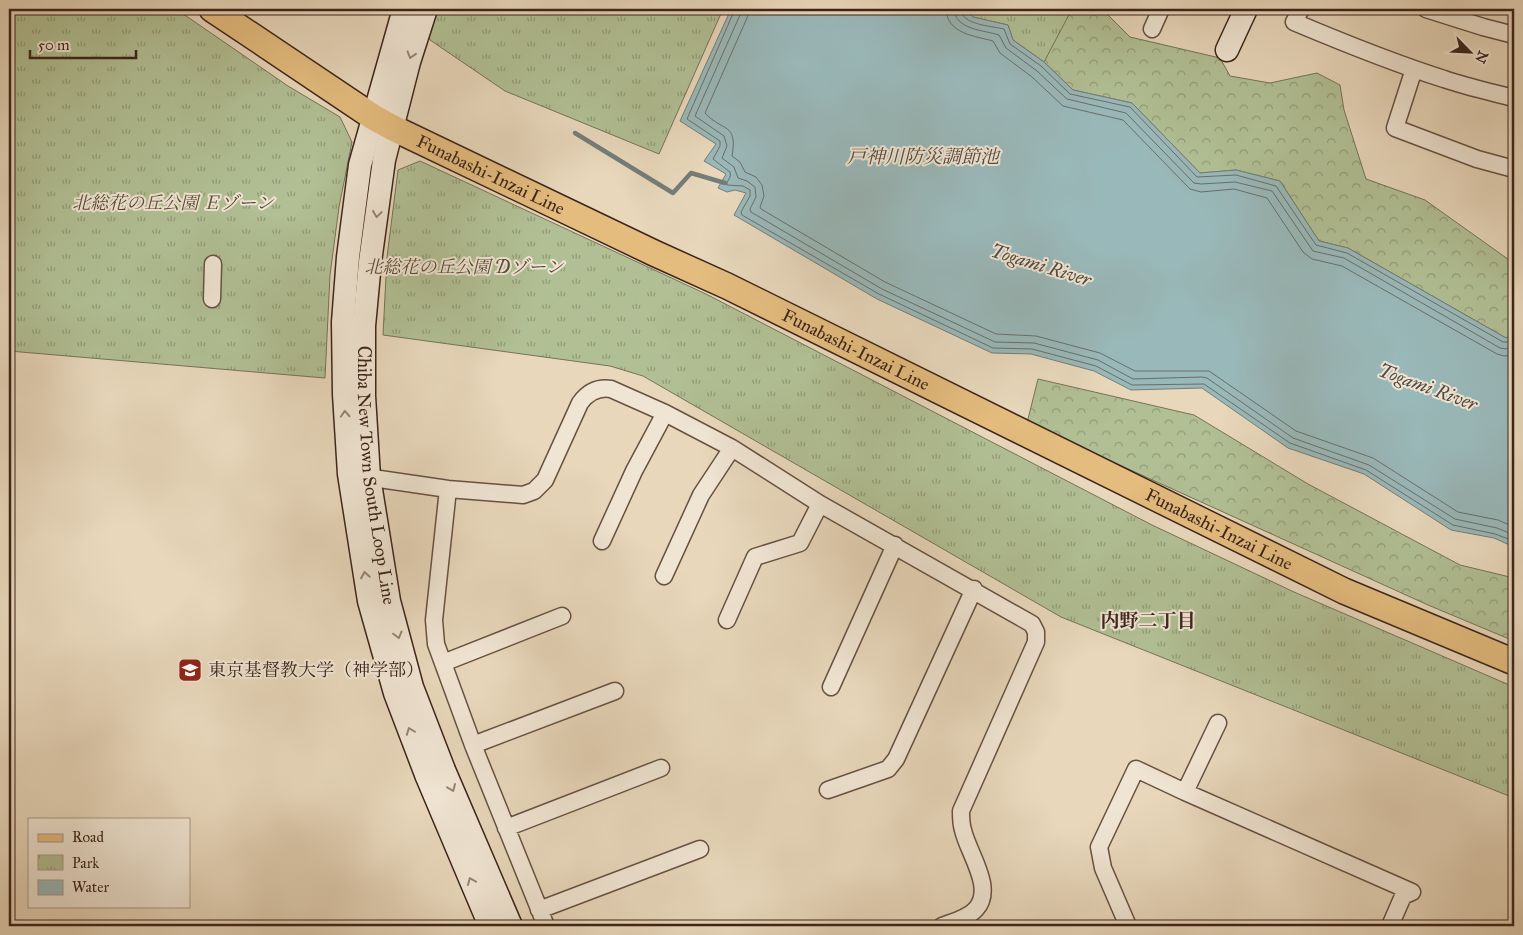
<svg xmlns="http://www.w3.org/2000/svg" width="1523" height="935" viewBox="0 0 1523 935" font-family="'IM FELL Great Primer','Noto Serif JP',serif">
<style>
.forest{fill:url(#forest-crowns);stroke:#767257}
.park{fill:url(#park-tufts);stroke:#767257}
.water{fill:#99b8b9;stroke:#747d79}
.lines{fill:none;stroke-linecap:round;stroke-linejoin:round}
.shore{stroke:#6a6e6a;stroke-width:1}
.stream{stroke:#747d79;stroke-width:4.5}
.street-casing{stroke:#675142;stroke-width:19}
.secondary-casing{stroke:#3c241a;stroke-width:25}
.primary-casing{stroke:#3c241a;stroke-width:28}
.street{stroke:#f0e5d3;stroke-width:16}
.secondary{stroke:#f0e5d3;stroke-width:22}
.primary{stroke:#e4bc7e;stroke-width:25}
.oneway{stroke:#968476}
.labels{text-anchor:middle;dominant-baseline:central;stroke-width:4;stroke-linejoin:round;paint-order:stroke}
.street-label{font-size:18px;fill:#3c241a;stroke:#f0e5d3}
.park-label{font-size:18px;font-style:italic;fill:#594b38;stroke:#f0e5d3}
.poi-label{font-size:18px;fill:#3c241a;stroke:#f0e5d3;text-anchor:start}
.water-label{font-size:19px;font-style:italic;fill:#534942;stroke:#f0e5d3}
.neighbourhood-label{font-size:19px;font-weight:bold;fill:#3c241a;stroke:#f0e5d3}
</style>
<defs>
<pattern id="forest-crowns" width="20" height="18" patternUnits="userSpaceOnUse" patternTransform="scale(1.25)"><rect width="20" height="18" fill="#b1bf94"/><path d="M2 6a3 3 0 1 1 6 0M12 15a3 3 0 1 1 6 0" fill="none" stroke="#919b78"/></pattern>
<pattern id="park-tufts" width="24" height="20" patternUnits="userSpaceOnUse" patternTransform="scale(1.25)"><rect width="24" height="20" fill="#b1bf94"/><path d="M3 7l-1-3M5 7V3M7 7l1-3M15 17l-1-3M17 17v-4M19 17l1-3" fill="none" stroke="#919b78"/></pattern>
</defs>
<rect width="100%" height="100%" fill="#e8d7bb"/>
<filter id="stains"><feTurbulence type="fractalNoise" baseFrequency=".004" numOctaves="4"/><feColorMatrix values="0 0 0 0 .2 0 0 0 0 .09 0 0 0 0 .02 0 0 0 .5 -.17"/></filter>
<radialGradient id="worn" r=".72"><stop offset=".6" stop-color="#630" stop-opacity="0"/><stop offset="1" stop-color="#630" stop-opacity=".3"/></radialGradient>
<path class="forest" d="M964 9H1102L1130 37 1220 58 1230 76 1270 83 1317 73 1340 85 1344 110 1366 179 1425 200 1512 262H1514V334L1506 338 1348 248 1319 241 1280 181 1236 170 1200 173 1132 103 1073 90 1044 62Z
M1038 379 1194 415 1308 484 1460 565 1514 578V641L1428 605 1027 423Z"/>
<path class="park" d="M9 9H176L288 86 340 117 352 142 339 207 330 275 325 378 9 351Z
M437 9H723L659 154 505 91 430 40 428 35Z
M964 9H1072L1044 62 1013 40 1008 25 973 17Z
M420 161 706 294 1152 525 1294 592 1514 687V798L1061 617 643 376 610 366 383 335 387 257 398 170Z"/>
<path class="water" d="M731 9H964L973 17 1008 25 1013 40 1044 62 1073 90 1132 103 1200 173 1236 170 1280 181 1319 241 1348 248 1506 338 1514 334V547L1494 538 1451 530 1364 474 1288 448 1202 388 1131 390 1094 371 1031 354 992 353 877 299 734 215 746 193 735 190 727 192 718 188 726 174 704 161 716 144 680 121Z"/>
<g class="lines">
<path class="shore" d="M735 9 687 119 720 141V146L713 159 730 172C732 178 726 181 727 185L743 186 750 190V196L741 212 742 215 879 294 993 348 1032 349 1096 366 1132 385 1204 384 1290 443 1366 470 1453 525 1495 534 1514 541
M741 9 740 15 695 116 724 136 727 146 722 158 734 167 738 178 747 181 755 187 756 197 750 209 751 212 882 289 995 342 1034 343 1098 360 1133 379 1202 377 1207 378 1293 438 1369 465 1455 519 1497 528 1514 535
M749 9 747 18 705 113C722 132 738 122 732 156L740 162 745 172 756 177 762 185 764 196 760 207 761 209 885 282 996 334 1036 336 1100 353 1135 371H1209L1296 431 1373 458 1458 512 1498 520 1514 527
M946 9C947 34 975 36 993 41L1000 53 1032 77 1063 106 1123 120 1190 189 1201 192 1234 189 1267 198 1303 252 1312 259 1342 266 1497 354 1504 356 1514 355
M954 9C955 30 984 30 999 35L1006 48 1037 71 1067 99 1126 113 1194 183 1201 184 1235 182 1272 191 1313 251 1344 258 1500 348 1506 349 1514 346
M960 9C962 25 991 26 1004 29L1010 44 1041 66 1070 94 1130 107 1197 177 1236 175 1276 186 1316 245 1347 253 1503 342H1507L1514 340"/>
<path class="stream" d="M575 133 673 193 691 173 725 183"/>
<g class="street-casing">
<path id="street" d="M1301 9 1294 22C1344 43 1393 63 1444 79 1467 87 1491 92 1514 98
M1426 9 1483 27 1514 35
M1152 29 1161 9
M1414 69 1395 128 1477 159 1514 169
M212 299 213 264
M359 476 448 489 523 495 534 491 545 480 580 403C588 392 598 387 611 389L665 413 732 448 820 504 1032 624 1036 632V642L961 811C961 817 961 824 963 830 968 853 995 888 976 909 968 918 953 922 942 926
M448 489 434 620 436 644 473 745 546 926
M602 541 634 471 665 413
M664 576 701 495 732 448
M727 620 755 557 800 543 820 504
M443 663 562 616
M831 687 895 545
M473 745 615 691
M828 790 888 769 896 759 974 589
M1185 792 1412 892
M506 828 661 768
M539 910 700 849
M1128 926 1103 868 1099 847 1136 769 1185 792 1218 723
M1390 926 1403 896 1412 892"/>
</g>
<g class="secondary-casing">
<g id="secondary">
<path d="M404 9 360 165 348 257 343 322 344 394 349 474 369 601 395 693 427 777 490 926"/>
<path id="s1" d="M426 9 409 62 384 160 370 262 364 326V396L369 477 389 601 412 687 444 770 511 926"/>
<path d="M1227 50 1246 9"/>
</g>
</g>
<g class="primary-casing">
<g id="primary">
<path id="s2" d="M212 9 373 117 393 128 654 253 727 286 1344 591 1514 662"/>
</g>
</g>
<use href="#street" class="street"/>
<use href="#secondary" class="secondary"/>
<use href="#primary" class="primary"/>
</g>
<defs><path id="oneway-chevron" d="M-2-3.5L2.5 0L-2 3.5" fill="none" stroke-width="1.6" stroke-linecap="round" stroke-linejoin="round" transform="scale(1.25)"/></defs>
<g class="oneway">
<use href="#oneway-chevron" transform="translate(411 55) rotate(107)"/>
<use href="#oneway-chevron" transform="translate(377 214) rotate(98)"/>
<use href="#oneway-chevron" transform="translate(345 414) rotate(-93)"/>
<use href="#oneway-chevron" transform="translate(365 575) rotate(-99)"/>
<use href="#oneway-chevron" transform="translate(398 635) rotate(75)"/>
<use href="#oneway-chevron" transform="translate(410 731) rotate(-111)"/>
<use href="#oneway-chevron" transform="translate(452 788) rotate(67)"/>
<use href="#oneway-chevron" transform="translate(471 881) rotate(-113)"/>
</g>
<defs>
<g id="university-square" transform="scale(1.25)"><rect x="-9" y="-9" width="18" height="18" rx="4" fill="#8f2418" stroke="#f0e5d3"/><path d="M0-5L7-2L0 1L-7-2ZM-4 1L0 2.5L4 1V4Q0 6-4 4Z" fill="#fff"/></g>
</defs>
<g fill-rule="evenodd">
<use href="#university-square" x="190" y="670"/>
</g>
<g class="labels">
<g class="street-label">
<text stroke="none"><textPath href="#s2" startOffset="325">Funabashi-Inzai Line</textPath></text>
<text stroke="none"><textPath href="#s2" startOffset="730">Funabashi-Inzai Line</textPath></text>
<text stroke="none"><textPath href="#s1" startOffset="474">Chiba New Town South Loop Line</textPath></text>
<text stroke="none"><textPath href="#s2" startOffset="1135">Funabashi-Inzai Line</textPath></text>
</g>
<g class="park-label">
<text x="173" y="203">北総花の丘公園 Ｅゾーン</text>
<text x="464" y="267">北総花の丘公園 Dゾーン</text>
</g>
<g class="poi-label">
<text x="208" y="670">東京基督教大学（神学部）</text>
</g>
<g class="water-label">
<text x="923" y="156">戸神川防災調節池</text>
<text transform="translate(1041 265) rotate(17)">Togami River</text>
<text transform="translate(1428 387) rotate(20)">Togami River</text>
</g>
<g class="neighbourhood-label">
<text x="1148" y="620">内野二丁目</text>
</g>
</g>
<rect width="1523" height="935" fill="none" stroke="#e8d7bb" stroke-width="30"/>
<rect x="10" y="10" width="1503" height="915" fill="none" stroke="#3c241a" stroke-width="2.5"/>
<rect x="15" y="15" width="1493" height="905" fill="none" stroke="#3c241a"/>
<rect x="28" y="818" width="162" height="90" fill="#f0e5d3" stroke="#a89889"/>
<rect x="38" y="834" width="25" height="8" fill="#e4bc7e" stroke="#a89889"/>
<text x="72" y="842" font-size="15" fill="#3c241a">Road</text>
<rect x="38" y="855" width="25" height="15" fill="url(#park-tufts)" stroke="#a89889"/>
<text x="72" y="868" font-size="15" fill="#3c241a">Park</text>
<rect x="38" y="880" width="25" height="15" fill="#99b8b9" stroke="#a89889"/>
<text x="72" y="892" font-size="15" fill="#3c241a">Water</text>
<g transform="translate(1470 52) rotate(114)" stroke="#f0e5d3" stroke-width="4" paint-order="stroke">
<path d="M0-4L9 19L0 12L-9 19Z" fill="#3c241a"/>
<text y="-8" font-size="14" font-weight="bold" text-anchor="middle" fill="#3c241a">N</text>
</g>
<path d="M30 50v8h106v-8" fill="none" stroke="#3c241a" stroke-width="2.5"/>
<text x="38" y="50" font-size="15" fill="#3c241a" stroke="#f0e5d3" stroke-width="4" paint-order="stroke">50 m</text>
<rect width="100%" height="100%" filter="url(#stains)"/>
<rect width="100%" height="100%" fill="url(#worn)"/>
</svg>
